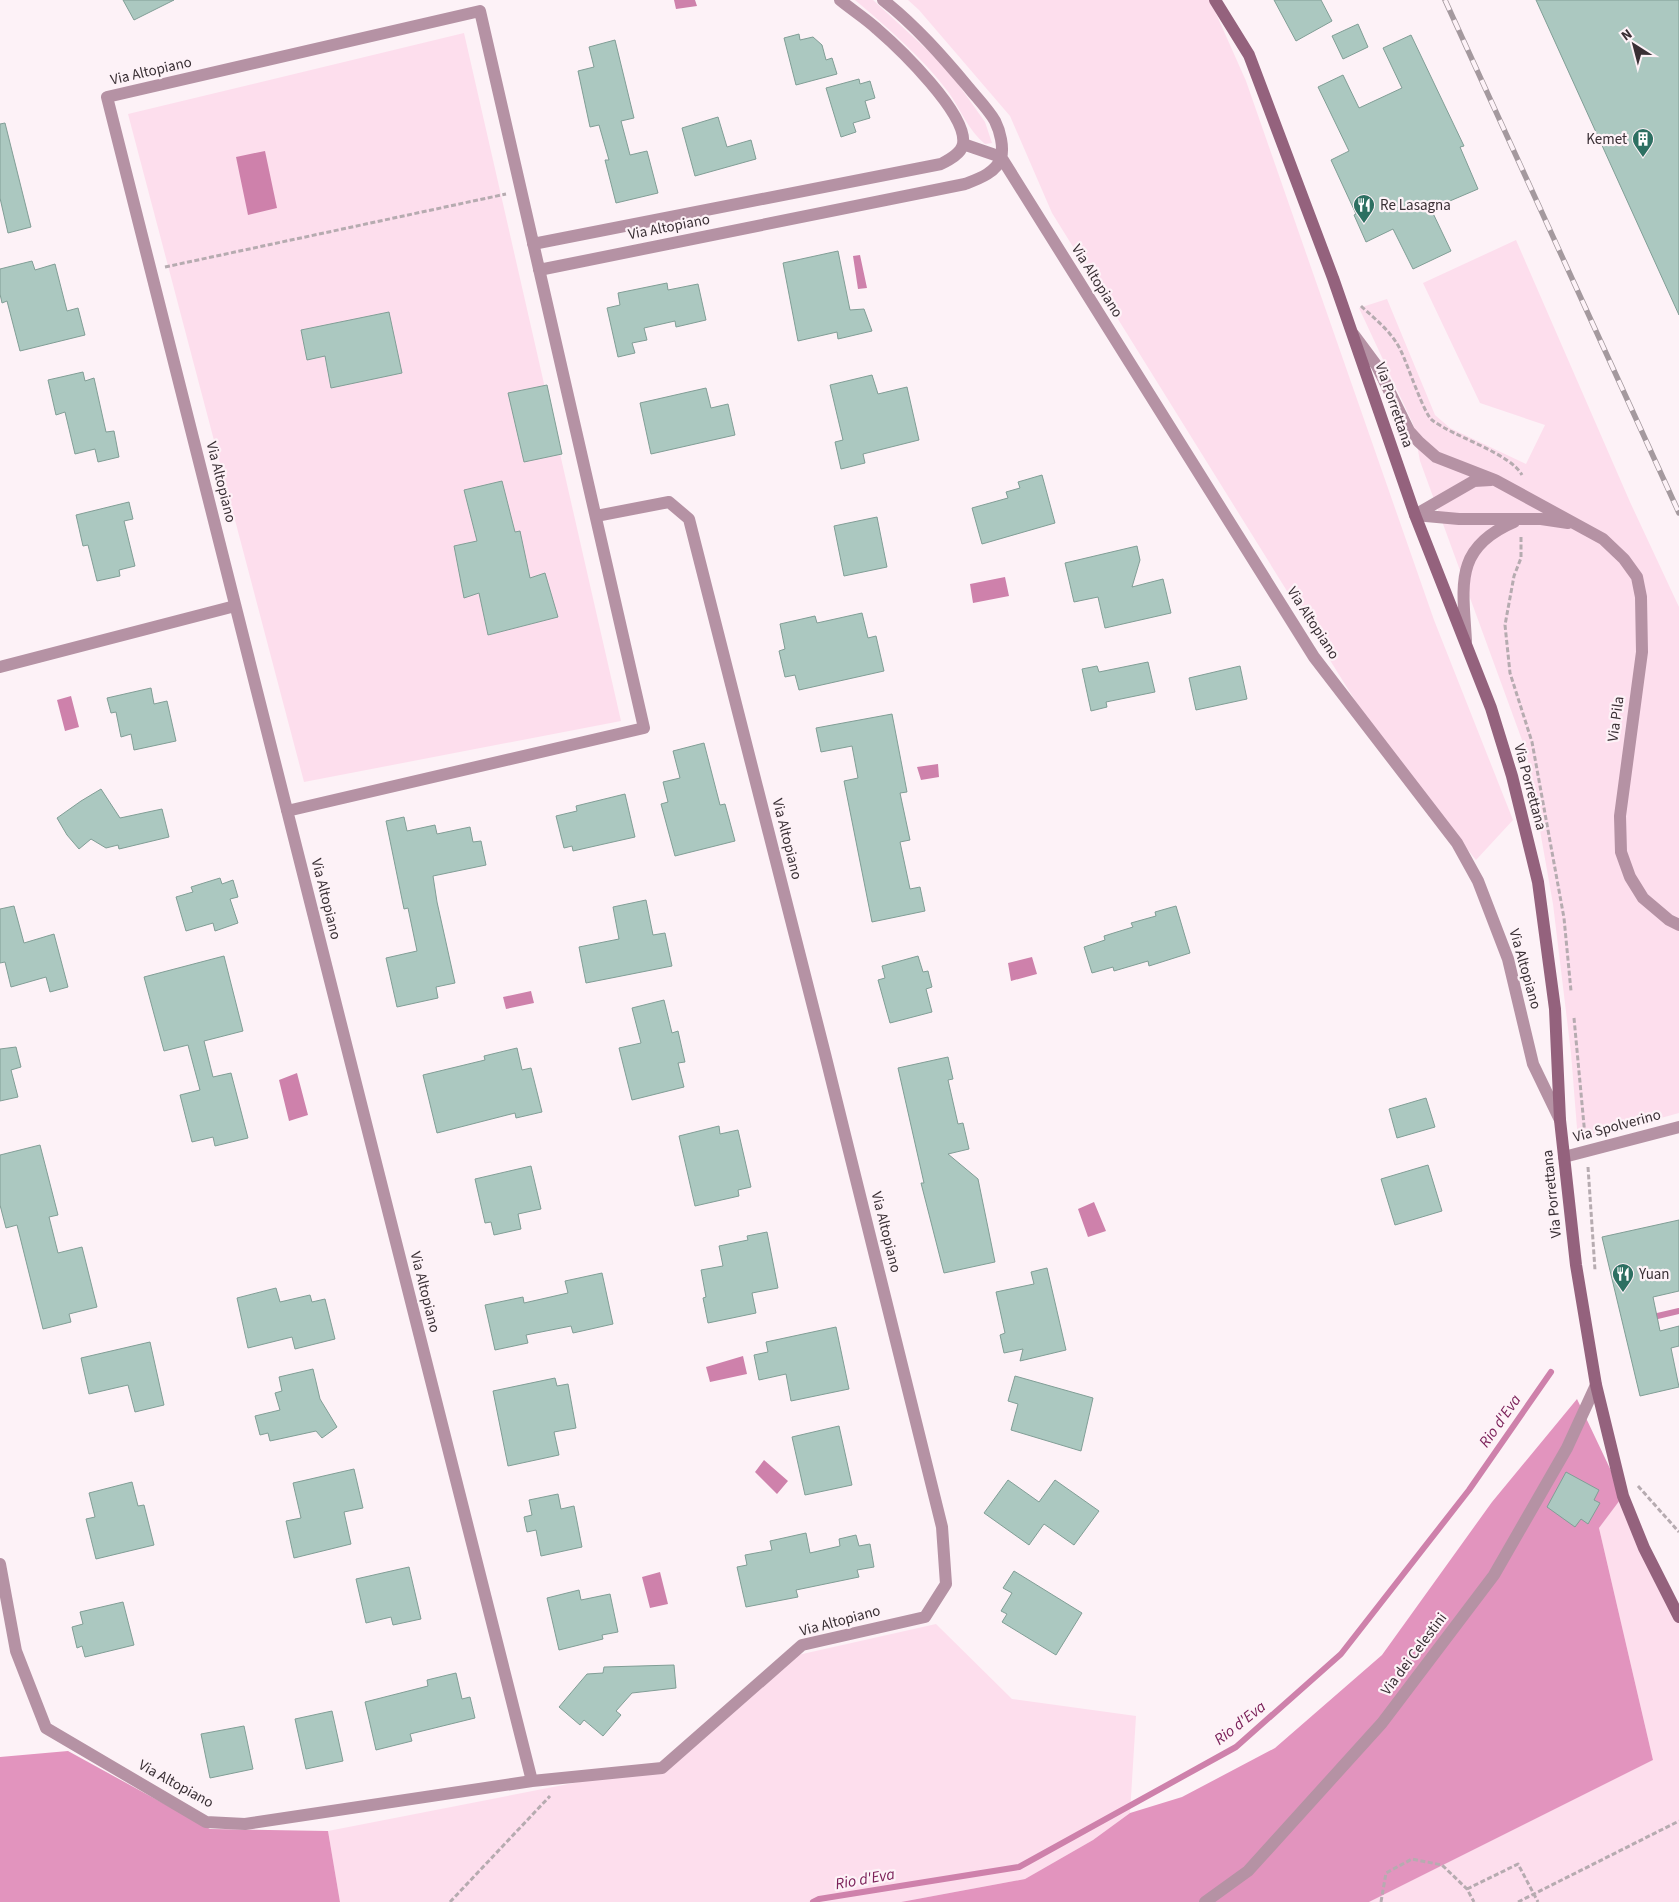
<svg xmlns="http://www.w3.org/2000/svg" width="1679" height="1902" viewBox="0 0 1679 1902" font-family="'Source Sans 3',sans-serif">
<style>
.green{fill:#fddeed}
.forest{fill:#e294be}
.water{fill:#ce81ab}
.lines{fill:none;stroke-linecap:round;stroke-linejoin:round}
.stream{stroke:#ce81ab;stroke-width:6}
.building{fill:#abc8c0;stroke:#819e96}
.path{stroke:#b6abb0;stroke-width:3;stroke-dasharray:5 2.5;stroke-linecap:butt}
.street{stroke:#b592a4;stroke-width:12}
.secondary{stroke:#94627d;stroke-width:12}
.rail-casing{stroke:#a4999e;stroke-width:5.5}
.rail{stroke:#fdf2f7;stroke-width:4;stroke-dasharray:11;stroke-linecap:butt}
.labels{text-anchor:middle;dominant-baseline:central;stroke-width:4.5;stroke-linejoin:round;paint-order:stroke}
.street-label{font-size:15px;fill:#392f34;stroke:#fdf2f7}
.poi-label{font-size:15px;fill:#392f34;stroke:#fdf2f7;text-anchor:start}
.water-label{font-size:16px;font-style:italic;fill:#7c225a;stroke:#fdf2f7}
</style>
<rect width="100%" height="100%" fill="#fdf2f7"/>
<path class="green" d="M855 0H873L946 67 985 122 992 143 985 144C968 130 961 110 949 93 922 57 889 29 855 0Z
M908 0H1210L1246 81 1434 620 1513 820 1476 860 1384 747 1052 213 1010 116 919 10Z
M464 33 621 721 304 782 128 114Z
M1516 240 1630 502 1679 607V1113L1578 1141 1571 1053 1553 904 1526 751 1420 461 1413 424 1359 308 1387 299 1435 415 1450 428 1526 464 1545 425 1480 403 1423 283Z
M1623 1496 1679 1617V1902H1369L1653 1760 1599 1528Z
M936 1624 1012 1699 1136 1716 1130 1813 1093 1840 1025 1879 901 1902H340L328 1831 676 1763 789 1657Z"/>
<path class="forest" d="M1577 1399 1623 1496 1599 1528 1653 1760 1369 1902H901L1025 1879 1093 1840 1130 1813 1182 1797 1275 1748 1382 1655 1492 1502Z
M68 1751 210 1829 328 1831 340 1902H0V1757Z"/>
<path class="water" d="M674 0H695L697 6 676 9Z
M265 151 277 208 248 215 236 157Z
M860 255 867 288 858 289 853 256Z
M1005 577 1009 596 973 603 970 584Z
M71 696 79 727 65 731 57 700Z
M938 764 939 777 921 780 917 767Z
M1032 957 1037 974 1011 981 1008 963Z
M531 991 534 1003 506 1009 503 997Z
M297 1073 308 1115 289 1121 279 1080Z
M1094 1202 1106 1231 1088 1237 1078 1209Z
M743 1356 747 1374 710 1382 706 1367Z
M764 1460 788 1481 777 1494 755 1472Z
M660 1572 668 1604 650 1608 642 1577Z"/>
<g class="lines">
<path class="stream" d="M1649 1318 1679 1311
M813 1902 819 1899 1019 1867 1236 1747 1341 1654 1469 1490 1551 1372"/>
</g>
<path class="building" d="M123 0H174L134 20Z
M1274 0H1321L1332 21 1296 41Z
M1536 0H1679V315Z
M1358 24 1368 47 1343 59 1332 36Z
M799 34 800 40 813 37 822 45 826 60 832 58 837 74 796 85 784 38Z
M1411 35 1464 146 1460 147 1478 189 1431 209 1451 251 1413 269 1393 229 1366 242 1354 215 1356 214 1331 160 1349 151 1318 87 1343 75 1359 108 1402 88 1383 48Z
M615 40 634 118 621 121 630 155 647 151 658 193 616 203 605 160H609L599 125 590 127 578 71 594 67 589 47Z
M859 79 860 84 870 81 875 98 865 101 870 118 853 123 856 132 841 137 826 88Z
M718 117 727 147 751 140 756 159 695 176 682 128Z
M5 123 31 227 8 233 0 198V124Z
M838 251 850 310 864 309 872 331 838 339 837 332 798 341 783 263Z
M32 261 35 270 55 264 67 311 78 308 85 335 20 351 7 301 2 303 0 294V269Z
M667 283 668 290 698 284 706 320 676 327 675 321 644 328 647 340 632 343 635 353 618 357 607 308 620 305 618 293Z
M389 312 402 373 331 388 325 356 307 360 301 330Z
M83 372 85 381 94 378 106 432 114 431 119 457 98 462 95 449 75 454 65 412 56 415 48 380Z
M872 375 878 394 907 387 919 440 863 454 865 463 841 469 835 442 843 440 830 385Z
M547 385 562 454 524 462 508 393Z
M706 388 711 408 728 404 735 435 651 454 640 403Z
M1042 475 1055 523 982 544 972 508 1008 498 1006 492 1020 488 1018 482Z
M502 481 515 532 520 531 530 578 545 573 558 617 488 635 479 593 464 598 454 546 477 541 464 490Z
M129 502 133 519 124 521 135 566 119 570 120 576 97 581 88 545 83 546 76 515Z
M877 517 887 567 844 576 834 526Z
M1137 546 1140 560 1132 587 1163 579 1171 613 1105 628 1098 597 1074 602 1065 563Z
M862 613 868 638 876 636 884 671 799 690 795 675 785 677 779 651 785 649 780 624 815 616 817 623Z
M1148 662 1155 692 1106 702 1107 707 1091 711 1082 669 1097 666 1099 672Z
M1240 666 1247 699 1196 710 1189 678Z
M151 688 154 704 167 701 176 741 134 750 131 734 121 737 116 712 111 713 107 698Z
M892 714 907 792 900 793 910 840 900 842 910 889 920 887 925 911 872 922 844 781 858 778 852 746 821 752 816 728Z
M704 743 720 805 725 804 735 841 675 856 661 804 668 802 663 782 680 778 673 751Z
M101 789 120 818 162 809 169 837 119 849 118 845 106 848 91 839 79 849 67 835 57 818 81 801Z
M625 794 635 837 573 851 572 846 564 848 556 816 577 811 576 806Z
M404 817 407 831 435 825 437 834 470 827 473 842 481 841 486 865 433 876 437 902 455 983 436 987 438 998 397 1007 386 958 417 951 408 908 404 909 386 821Z
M220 878 222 884 233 880 238 897 230 899 238 923 215 931 213 923 186 931 176 897 193 892 191 887Z
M646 900 653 935 665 933 672 966 586 983 579 947 619 939 613 907Z
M14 906 24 943 54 934 68 987 50 992 46 977 11 987 5 962 0 963V909Z
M1176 906 1190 953 1149 966 1148 961 1114 971 1113 967 1092 973 1084 947 1105 940 1104 936 1133 927 1131 923 1156 916 1155 912Z
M224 956 243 1031 204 1041 213 1077 231 1073 248 1138 215 1146 213 1137 192 1142 180 1095 200 1090 188 1045 164 1051 144 977Z
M918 956 923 972 928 971 932 987 926 989 932 1012 890 1023 878 980 885 978 882 966Z
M664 1000 672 1033 678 1031 685 1062 678 1063 684 1087 632 1100 619 1048 641 1043 632 1008Z
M16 1047 21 1067 11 1070 18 1097 0 1101V1049Z
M517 1048 522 1070 531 1068 542 1112 516 1118 515 1113 437 1133 423 1075 485 1060 484 1056Z
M948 1057 953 1079 948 1080 958 1124 963 1123 969 1149 948 1154 978 1179 995 1262 944 1273 921 1183H924L898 1068Z
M1426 1098 1435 1127 1397 1138 1389 1109Z
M719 1126 720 1134 738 1130 751 1187 738 1190 739 1196 695 1206 679 1136Z
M40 1145 58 1215 49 1217 58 1253 82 1247 97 1307 69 1314 71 1322 43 1329 17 1225 6 1228 0 1205V1155Z
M1428 1165 1442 1211 1395 1225 1381 1179Z
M531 1166 541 1209 518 1214 521 1229 494 1235 491 1222 485 1223 475 1179Z
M1679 1220V1291L1653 1297 1660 1331 1679 1326V1346L1671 1348 1679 1387 1640 1396 1602 1237Z
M767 1232 778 1288 752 1293 756 1313 708 1323 703 1298 706 1297 701 1270 723 1266 719 1246 748 1240 747 1236Z
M1047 1268 1066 1350 1020 1361 1023 1349 1004 1353 1000 1335 1005 1333 996 1292 1034 1284 1031 1272Z
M602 1273 613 1324 573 1333 571 1326 526 1335 528 1343 495 1350 485 1305 523 1297 524 1303 568 1293 565 1281Z
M276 1288 280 1302 310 1295 312 1302 325 1299 335 1339 295 1349 292 1337 248 1348 237 1298Z
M836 1327 849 1389 791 1401 786 1374 759 1380 754 1355 768 1352 766 1342Z
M150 1342 164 1405 135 1412 128 1385 89 1394 81 1358Z
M313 1369 320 1399 337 1427 322 1438 316 1431 270 1441 268 1433 260 1435 255 1416 280 1410 275 1393 282 1391 279 1377Z
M1015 1376 1093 1398 1081 1451 1011 1430 1018 1404 1008 1401Z
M555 1378 557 1386 568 1384 576 1428 554 1432 559 1455 508 1466 493 1391Z
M839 1426 852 1485 805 1495 792 1437Z
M354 1469 363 1508 344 1512 351 1544 294 1558 286 1521 301 1518 293 1483Z
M1566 1472 1599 1490 1594 1500 1600 1503 1588 1524 1581 1519 1575 1527 1547 1507Z
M1008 1480 1039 1502 1055 1480 1099 1511 1074 1545 1044 1524 1029 1545 984 1513Z
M132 1482 138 1506 144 1505 154 1545 96 1559 86 1519 95 1517 89 1493Z
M558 1494 561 1509 574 1506 582 1547 541 1556 536 1530 527 1532 524 1517 532 1515 529 1500Z
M806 1533 810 1553 840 1546 839 1539 856 1535 859 1546 870 1544 874 1567 857 1570 859 1577 796 1590 798 1597 746 1607 737 1567 747 1565 745 1555 772 1550 770 1541Z
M409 1567 421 1619 393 1625 391 1617 366 1623 356 1579Z
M1014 1571 1082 1613 1056 1655 1002 1622 1007 1614 1001 1611 1012 1593 1003 1588Z
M579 1590 581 1600 610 1594 618 1632 602 1635 603 1639 559 1650 547 1598Z
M123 1602 134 1645 85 1657 82 1646 77 1648 72 1627 83 1624 80 1612Z
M674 1665 676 1688 632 1693 616 1711 621 1715 603 1736 584 1720 580 1725 559 1707 587 1674 603 1673 604 1667Z
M456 1673 462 1699 470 1697 475 1718 410 1734 412 1741 376 1750 365 1702 428 1686 427 1680Z
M332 1711 343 1761 306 1769 295 1719Z
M244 1726 253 1769 210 1778 201 1734Z"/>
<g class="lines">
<path class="path" d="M165 267 506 194
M1361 306C1376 320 1392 332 1401 351 1407 363 1424 414 1432 420 1454 437 1510 453 1522 475
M1521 537V558L1514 576 1505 625 1510 673 1532 742 1564 918 1571 991
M1574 1018 1585 1136
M1588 1167 1595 1270
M1638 1486 1679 1532
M1467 1889 1518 1864 1538 1902
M450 1902 550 1796
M1381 1902 1386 1873 1412 1859 1442 1865 1467 1889 1474 1902
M1518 1902 1679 1821"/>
<path class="street" d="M963 144 1001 157 1314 657 1457 843 1478 881 1508 959 1533 1064 1560 1120
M533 244 941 164C949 160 961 154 963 144 968 114 899 48 877 29 865 18 852 10 840 0
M539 270 965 184C978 179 996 173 1001 158 1004 147 1000 131 995 121 988 109 977 98 969 88 943 57 915 25 883 0
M1354 335 1377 366 1409 431 1419 442 1436 457 1495 480 1603 539 1624 559 1637 577 1641 597 1642 652 1620 816 1621 852 1630 877 1643 898 1669 920 1679 925
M1415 515 1459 519H1541L1568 523
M1415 515 1474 481 1491 480
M1466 641C1463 586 1453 548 1514 522
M0 667 235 606
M287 811 644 728 480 11 107 97 532 1781
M1564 1157 1679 1127
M0 1564 16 1651 46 1728 206 1822 245 1824 532 1781 662 1768 802 1645 925 1617 946 1584 942 1527 825 1054 689 519 669 502 596 516
M1205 1902 1248 1871 1382 1723 1494 1575 1567 1448 1596 1385"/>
<path class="secondary" d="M1215 0 1249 55 1333 278 1415 515 1491 708 1512 776 1538 882 1555 1009 1560 1120 1576 1265 1596 1385 1623 1496 1644 1548 1679 1617"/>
<g class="rail-casing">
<path id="rail" d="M1445 0 1679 513"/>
</g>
<use href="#rail" class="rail"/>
</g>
<defs>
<g id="building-pin" transform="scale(1.125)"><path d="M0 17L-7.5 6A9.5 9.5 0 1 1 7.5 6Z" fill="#2d7062" stroke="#fdf2f7"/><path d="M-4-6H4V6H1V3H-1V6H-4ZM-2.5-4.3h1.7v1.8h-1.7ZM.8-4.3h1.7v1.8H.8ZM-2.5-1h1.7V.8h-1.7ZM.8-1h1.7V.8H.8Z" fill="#fff"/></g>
<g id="restaurant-pin" transform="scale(1.125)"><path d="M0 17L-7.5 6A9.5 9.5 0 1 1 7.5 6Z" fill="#2d7062" stroke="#fdf2f7"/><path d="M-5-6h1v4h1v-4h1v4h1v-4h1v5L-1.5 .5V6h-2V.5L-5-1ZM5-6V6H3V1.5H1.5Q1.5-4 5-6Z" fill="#fff"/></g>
</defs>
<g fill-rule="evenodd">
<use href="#building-pin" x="1643" y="139"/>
<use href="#restaurant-pin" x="1364" y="205"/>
<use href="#restaurant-pin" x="1623" y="1274"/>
</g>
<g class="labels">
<g class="street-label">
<text transform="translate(151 71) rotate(-13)">Via Altopiano</text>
<text transform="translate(669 227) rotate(-11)">Via Altopiano</text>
<text transform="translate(1097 281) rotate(58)">Via Altopiano</text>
<text transform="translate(1394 405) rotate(71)">Via Porrettana</text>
<text transform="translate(221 482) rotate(76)">Via Altopiano</text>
<text transform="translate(1313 623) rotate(57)">Via Altopiano</text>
<text transform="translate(1616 719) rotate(-82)">Via Pila</text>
<text transform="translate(1530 787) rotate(75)">Via Porrettana</text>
<text transform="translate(787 839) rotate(76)">Via Altopiano</text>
<text transform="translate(326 899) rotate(76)">Via Altopiano</text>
<text transform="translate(1525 969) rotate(74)">Via Altopiano</text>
<text transform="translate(1617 1126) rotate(-15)">Via Spolverino</text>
<text transform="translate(1552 1194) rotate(-96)">Via Porrettana</text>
<text transform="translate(886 1232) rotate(76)">Via Altopiano</text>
<text transform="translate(425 1292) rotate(76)">Via Altopiano</text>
<text transform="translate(840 1621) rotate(-15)">Via Altopiano</text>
<text transform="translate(1414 1654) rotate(-53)">Via dei Celestini</text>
<text transform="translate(176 1784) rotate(29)">Via Altopiano</text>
</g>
<g class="poi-label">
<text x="1627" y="139" text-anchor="end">Kemet</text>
<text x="1380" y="205">Re Lasagna</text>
<text x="1639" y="1274">Yuan</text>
</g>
<g class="water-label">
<text transform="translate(1500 1421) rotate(-55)">Rio d'Eva</text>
<text transform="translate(1240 1723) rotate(-38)">Rio d'Eva</text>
<text transform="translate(865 1879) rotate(-10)">Rio d'Eva</text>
</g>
</g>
<g transform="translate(1634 45) rotate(324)" stroke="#fdf2f7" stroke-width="4" paint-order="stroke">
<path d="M0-4L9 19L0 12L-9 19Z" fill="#392f34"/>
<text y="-8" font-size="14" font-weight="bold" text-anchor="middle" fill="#392f34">N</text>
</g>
</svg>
